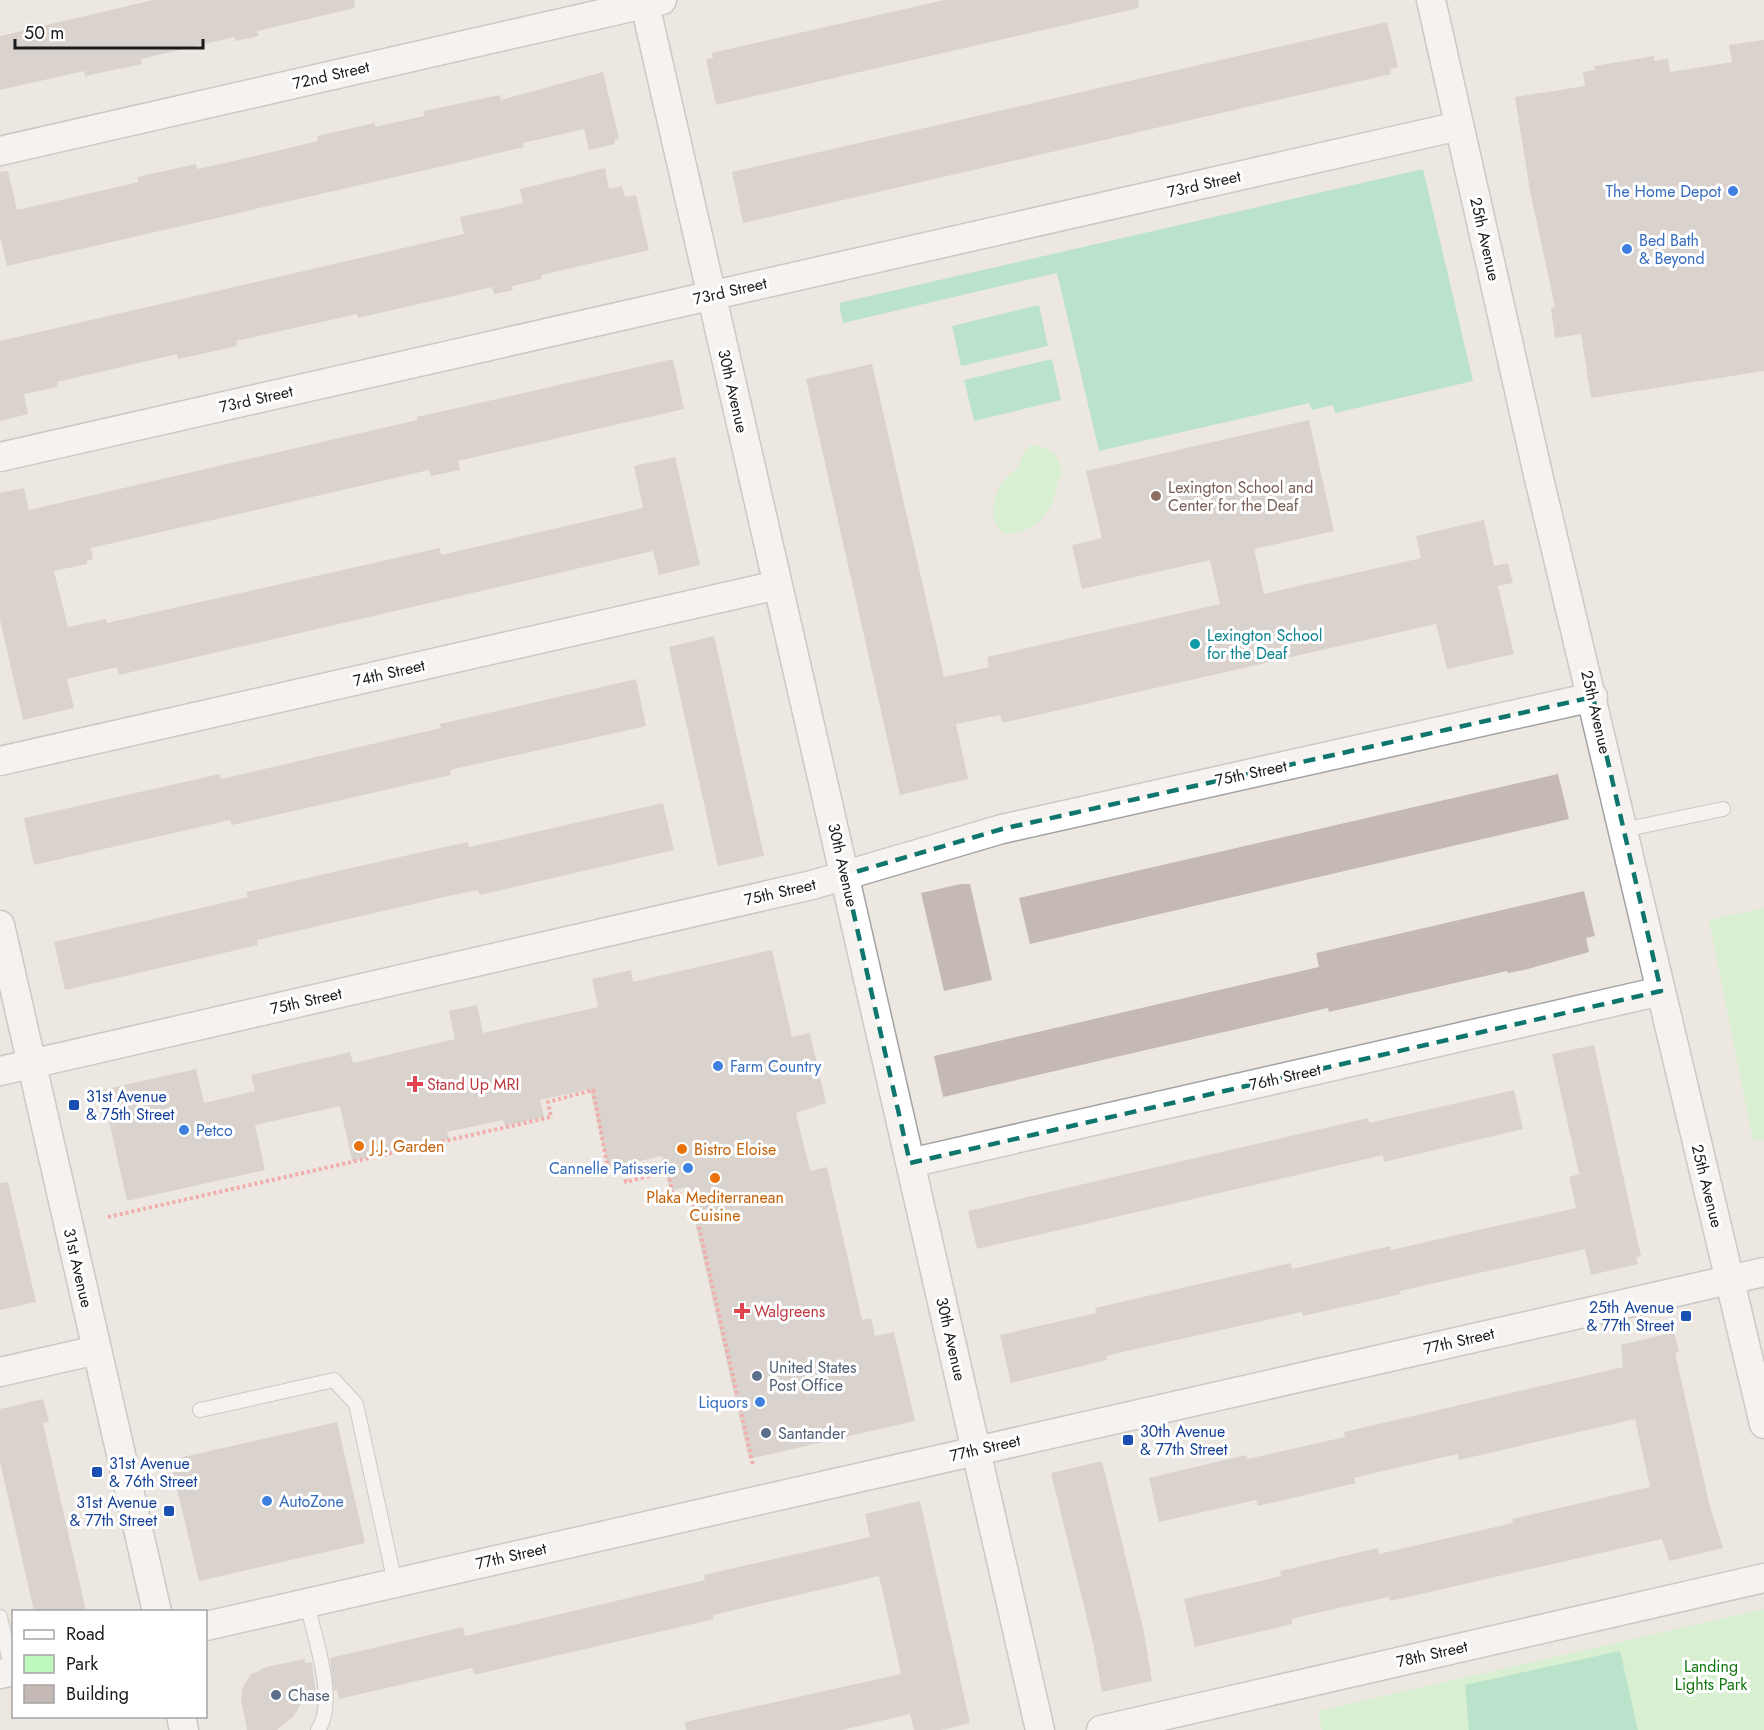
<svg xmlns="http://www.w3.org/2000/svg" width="1764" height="1730" viewBox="0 0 1764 1730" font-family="Jost,sans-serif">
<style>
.park{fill:#bef8bc}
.pitch{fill:#7fdcad}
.building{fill:#c4b9b4}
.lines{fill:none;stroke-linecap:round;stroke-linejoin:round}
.service-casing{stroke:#a2a2a2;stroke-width:16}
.minor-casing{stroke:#a2a2a2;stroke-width:31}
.path{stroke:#f76769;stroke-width:4;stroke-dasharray:3 3;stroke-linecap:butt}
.service{stroke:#fff;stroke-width:14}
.minor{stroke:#fff;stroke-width:28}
.marked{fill:none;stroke:#0f766e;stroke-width:4.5;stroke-dasharray:12 8;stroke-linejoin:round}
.shop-dot{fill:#3f7fe0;stroke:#fff;stroke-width:2}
.education-dot{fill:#8d6e63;stroke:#fff;stroke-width:2}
.culture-dot{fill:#0f9aa8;stroke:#fff;stroke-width:2}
.health-dot{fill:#e0444e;stroke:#fff;stroke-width:2}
.transit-dot{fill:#1a4fb4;stroke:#fff;stroke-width:2}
.food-dot{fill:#e8710a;stroke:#fff;stroke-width:2}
.service-dot{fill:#5c6f8a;stroke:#fff;stroke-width:2}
.labels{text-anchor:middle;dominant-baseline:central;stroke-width:6;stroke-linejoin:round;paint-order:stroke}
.street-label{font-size:16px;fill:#1b1b1b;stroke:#fff}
.shop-label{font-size:16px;fill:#366cbe;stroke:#fff;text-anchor:start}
.education-label{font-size:16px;fill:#785e54;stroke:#fff;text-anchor:start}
.culture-label{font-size:16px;fill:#0d838f;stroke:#fff;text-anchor:start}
.health-label{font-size:16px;fill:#be3a42;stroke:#fff;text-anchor:start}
.transit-label{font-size:16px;fill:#164399;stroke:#fff;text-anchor:start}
.food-label{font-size:16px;fill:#c56008;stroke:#fff;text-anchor:start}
.service-label{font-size:16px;fill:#4e5e75;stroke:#fff;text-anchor:start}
.park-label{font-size:16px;fill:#10760d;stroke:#fff}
</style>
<rect width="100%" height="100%" fill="#ede7e1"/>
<path class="park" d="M1031 445C1051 447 1060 455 1062 475 1055 484 1057 490 1053 501 1047 520 1024 535 1005 534 985 520 993 496 1005 479 1009 473 1016 471 1019 465 1024 456 1022 452 1031 445Z
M1764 908V1139L1753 1141 1709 920Z
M1764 1609V1730H1322L1318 1711Z"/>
<path class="pitch" d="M1423 169 1473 381 1335 413 1333 405 1312 410 1309 403 1099 451 1057 273 843 323 839 303Z
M1039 305 1048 346 961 366 952 326Z
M1052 359 1061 400 974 421 964 380Z
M1620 1651 1638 1730H1469L1465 1685Z"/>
<path class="building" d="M153 0H354L355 8 257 31 259 36 235 41 234 37 141 59 142 64 85 76 84 71 0 90V36Z
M944 0H1138L1139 8 716 105 706 59 713 58 712 53Z
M1387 22 1398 67 1390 69 1391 74 743 223 732 172Z
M1764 40V371L1591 398 1581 334 1555 338 1551 308 1555 307 1530 191 1515 97 1585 86 1583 72 1595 70 1594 66 1654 56V61L1668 59 1670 72 1732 62 1729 45Z
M603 72 619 139 614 140 615 144 589 150 584 129 523 143 524 147 456 163 7 266 0 237V172L8 171 17 210 139 182 137 177 196 164 197 169 221 164 318 141 317 136 375 123V127L424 116 423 111 500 95 501 100Z
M605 168 609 189 622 186 625 197 636 195 649 250 541 275 542 279 512 286 513 290 494 294 492 287 358 318 357 314 236 341 237 346 178 359 177 354 57 382 58 387 24 394 28 414 0 421V341L464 234 460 217 523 203 520 189Z
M673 359 684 409 458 461 460 470 431 476 429 470 91 548 93 559 87 561V564L54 571 68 627 106 619 107 623 440 548 441 555 643 508 634 466 675 457 700 565 659 575 653 551 119 675 117 667 67 679 74 708 23 720 0 620V493L24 488 29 510 417 420V417Z
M872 364 944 677 989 667 987 657 1220 604 1210 560 1082 589 1072 545 1102 538 1086 471 1309 420 1334 531 1254 549 1264 594 1421 558 1416 536 1484 520 1494 566 1508 563 1513 583 1498 586 1514 654 1447 669 1436 624 1002 723 1000 715 956 724 968 779 900 795 806 379Z
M714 636 764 856 718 866 669 647Z
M636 679 646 726 450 770 451 775 280 814 232 825 230 820 34 865 24 818 220 774 221 779 441 728 440 724Z
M1558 774 1569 819 1030 944 1019 898Z
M663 803 674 850 480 895 478 890 453 895 257 940 258 945 65 990 54 942 248 897 246 892 426 851 468 842 469 847Z
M961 884H970L992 980 944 991 921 893Z
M1584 891 1595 936 1586 938 1589 952 1524 970 1508 973 1507 971 1329 1012 1328 1008 943 1097 934 1056 1319 967 1316 953Z
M772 950 792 1037 810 1033 826 1103 796 1113 810 1171 827 1167 862 1320 871 1318 875 1336 894 1332 915 1421 749 1459 687 1187 670 1191 662 1156 608 1168 590 1089 540 1100 544 1117 505 1126 503 1120 447 1132 449 1139 352 1161 340 1106 255 1125 265 1170 127 1201 102 1090 196 1069 204 1103 255 1091 251 1075 350 1052 353 1063 455 1039 449 1011 477 1005 483 1033 598 1007 592 979 631 970 633 982Z
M1594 1045 1641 1256 1636 1257 1638 1264 1591 1275 1585 1249 1400 1291 1401 1294 1303 1316 1302 1312 1131 1350 1106 1356 1107 1360 1011 1383 1000 1335 1096 1313 1095 1308 1291 1263 1292 1269 1390 1246 1391 1250 1576 1208 1569 1177 1579 1174 1552 1054Z
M1514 1090 1523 1129 1384 1162 1383 1155 977 1249 968 1211 1368 1118 1369 1123Z
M8 1182 36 1302 0 1310V1183Z
M1674 1332 1679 1352 1675 1353 1710 1507 1723 1548 1669 1561 1662 1539 1390 1601 1389 1597 1316 1613 1292 1619V1624L1195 1647 1184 1599 1281 1576 1280 1571 1378 1548 1379 1554 1513 1523 1512 1519 1650 1487 1635 1419 1459 1460 1458 1454 1404 1466 1354 1478 1356 1483 1258 1506 1256 1500 1159 1522 1149 1478 1246 1455 1247 1459 1345 1437 1344 1432 1623 1367 1621 1345Z
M43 1399 49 1422 43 1423 86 1611H34L0 1462V1409Z
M337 1422 365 1543 199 1581 170 1460Z
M1102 1461 1144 1632 1152 1681 1102 1692 1093 1643 1051 1473Z
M920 1501 970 1723 941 1730H914L910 1714 842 1730H686L685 1722 901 1674 879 1576 713 1615 714 1619 474 1675 472 1668 339 1699 337 1690 334 1691 330 1658 463 1627 465 1636 509 1626 705 1580 704 1575 870 1537 865 1514Z
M305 1659V1663L312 1662 316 1695 304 1698 294 1716 277 1730H247L241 1699 242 1689 250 1675 266 1667Z"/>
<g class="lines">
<g class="service-casing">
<path id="service" d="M1623 830 1723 809
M200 1410 334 1380 356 1404 395 1583
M307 1603C314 1637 338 1701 318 1730
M0 1617 12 1671"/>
</g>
<g class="minor-casing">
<path id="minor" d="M644 0 1040 1730
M1431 0 1537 470 1764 1424
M0 151 662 0
M0 457 1459 126
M0 761 778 585
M0 925 157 1612
M0 1071 812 885 1002 829 1593 697
M910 1163 1661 991
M0 1372 97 1350
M206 1626 1764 1272
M0 1674 14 1671
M181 1716 184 1730
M1101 1730 1764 1578"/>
</g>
<path class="path" d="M108 1217 551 1117 548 1102 593 1090 608 1169 623 1167 626 1182 668 1171 673 1196 691 1192 753 1465"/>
<use href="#service" class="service"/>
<use href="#minor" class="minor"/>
</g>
<path d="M0 0H1764V1730H0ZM1593 697 1661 991 910 1163 845 875 1002 829Z" fill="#ede7e1" fill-opacity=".55" fill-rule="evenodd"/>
<path class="marked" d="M1593 697 1661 991 910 1163 845 875 1002 829Z"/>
<g class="shop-dot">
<circle cx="1733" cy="191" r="6"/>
<circle cx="1627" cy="249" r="6"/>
<circle cx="718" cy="1066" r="6"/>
<circle cx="184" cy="1130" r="6"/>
<circle cx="688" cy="1168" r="6"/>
<circle cx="760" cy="1402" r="6"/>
<circle cx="267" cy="1501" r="6"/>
</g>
<circle class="education-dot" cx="1156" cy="496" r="6"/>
<circle class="culture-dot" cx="1195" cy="644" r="6"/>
<g class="health-dot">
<path d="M412 1075h6v6h6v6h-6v6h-6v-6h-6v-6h6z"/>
<path d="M739 1302h6v6h6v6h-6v6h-6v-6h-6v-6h6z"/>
</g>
<g class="transit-dot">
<rect x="68" y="1099" width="12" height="12" rx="3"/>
<rect x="1680" y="1310" width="12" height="12" rx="3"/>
<rect x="1122" y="1434" width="12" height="12" rx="3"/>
<rect x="91" y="1466" width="12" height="12" rx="3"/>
<rect x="163" y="1505" width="12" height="12" rx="3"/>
</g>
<g class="food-dot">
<circle cx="359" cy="1146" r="6"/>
<circle cx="682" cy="1149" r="6"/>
<circle cx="715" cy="1178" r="6"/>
</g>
<g class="service-dot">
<circle cx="757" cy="1376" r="6"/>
<circle cx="766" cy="1433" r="6"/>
<circle cx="276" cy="1695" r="6"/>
</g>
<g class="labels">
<g class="street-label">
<text transform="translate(331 75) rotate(-13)">72nd Street</text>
<text transform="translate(1204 184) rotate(-13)">73rd Street</text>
<text transform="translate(1485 239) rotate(77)">25th Avenue</text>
<text transform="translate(730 291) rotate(-13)">73rd Street</text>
<text transform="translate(733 391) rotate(77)">30th Avenue</text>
<text transform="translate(256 399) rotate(-13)">73rd Street</text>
<text transform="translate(389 673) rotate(-13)">74th Street</text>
<text transform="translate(1596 712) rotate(77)">25th Avenue</text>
<text transform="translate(1251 773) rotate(-12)">75th Street</text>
<text transform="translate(843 865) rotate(77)">30th Avenue</text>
<text transform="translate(780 892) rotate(-13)">75th Street</text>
<text transform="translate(306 1001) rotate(-13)">75th Street</text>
<text transform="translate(1285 1077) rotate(-13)">76th Street</text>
<text transform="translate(1707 1186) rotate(76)">25th Avenue</text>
<text transform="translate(78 1268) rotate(77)">31st Avenue</text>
<text transform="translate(951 1339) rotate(77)">30th Avenue</text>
<text transform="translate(1459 1341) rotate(-13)">77th Street</text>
<text transform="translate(985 1448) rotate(-13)">77th Street</text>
<text transform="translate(511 1556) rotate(-13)">77th Street</text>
<text transform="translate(1432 1654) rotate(-13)">78th Street</text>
</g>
<g class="shop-label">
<text x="1721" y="191" text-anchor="end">The Home Depot</text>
<text x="1639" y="240">Bed Bath<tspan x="1639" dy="18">&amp; Beyond</tspan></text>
<text x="730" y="1066">Farm Country</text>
<text x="196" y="1130">Petco</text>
<text x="676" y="1168" text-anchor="end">Cannelle Patisserie</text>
<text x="748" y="1402" text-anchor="end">Liquors</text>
<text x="279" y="1501">AutoZone</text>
</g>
<g class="education-label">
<text x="1168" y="487">Lexington School and<tspan x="1168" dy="18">Center for the Deaf</tspan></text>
</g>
<g class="culture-label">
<text x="1207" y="635">Lexington School<tspan x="1207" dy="18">for the Deaf</tspan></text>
</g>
<g class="health-label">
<text x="427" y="1084">Stand Up MRI</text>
<text x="754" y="1311">Walgreens</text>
</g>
<g class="transit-label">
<text x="86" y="1096">31st Avenue<tspan x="86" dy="18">&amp; 75th Street</tspan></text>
<text x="1674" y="1307" text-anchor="end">25th Avenue<tspan x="1674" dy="18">&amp; 77th Street</tspan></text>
<text x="1140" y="1431">30th Avenue<tspan x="1140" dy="18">&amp; 77th Street</tspan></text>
<text x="109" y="1463">31st Avenue<tspan x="109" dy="18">&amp; 76th Street</tspan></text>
<text x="157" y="1502" text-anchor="end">31st Avenue<tspan x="157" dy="18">&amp; 77th Street</tspan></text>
</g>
<g class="food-label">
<text x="371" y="1146">J.J. Garden</text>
<text x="694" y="1149">Bistro Eloise</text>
<text x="715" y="1197" text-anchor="middle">Plaka Mediterranean<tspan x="715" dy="18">Cuisine</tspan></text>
</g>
<g class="service-label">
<text x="769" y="1367">United States<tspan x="769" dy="18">Post Office</tspan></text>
<text x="778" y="1433">Santander</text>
<text x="288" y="1695">Chase</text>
</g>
<g class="park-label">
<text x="1711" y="1666">Landing<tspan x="1711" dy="18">Lights Park</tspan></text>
</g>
</g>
<rect x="12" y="1610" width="195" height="108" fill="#ffffff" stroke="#a4a4a4" stroke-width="1.5"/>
<rect x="24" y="1630" width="30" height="9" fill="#ffffff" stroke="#a4a4a4" stroke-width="1.5"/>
<text x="66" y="1640" font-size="18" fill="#1b1b1b">Road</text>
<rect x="24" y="1655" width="30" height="18" fill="#bef8bc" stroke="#a4a4a4" stroke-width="1.5"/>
<text x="66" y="1670" font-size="18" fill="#1b1b1b">Park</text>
<rect x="24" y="1685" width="30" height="18" fill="#c4b9b4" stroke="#a4a4a4" stroke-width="1.5"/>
<text x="66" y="1700" font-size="18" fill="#1b1b1b">Building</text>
<path d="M15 39v9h188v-9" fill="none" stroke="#1b1b1b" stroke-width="3"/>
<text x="24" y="39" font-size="18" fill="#1b1b1b" stroke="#ffffff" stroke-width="4.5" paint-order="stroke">50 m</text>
</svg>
